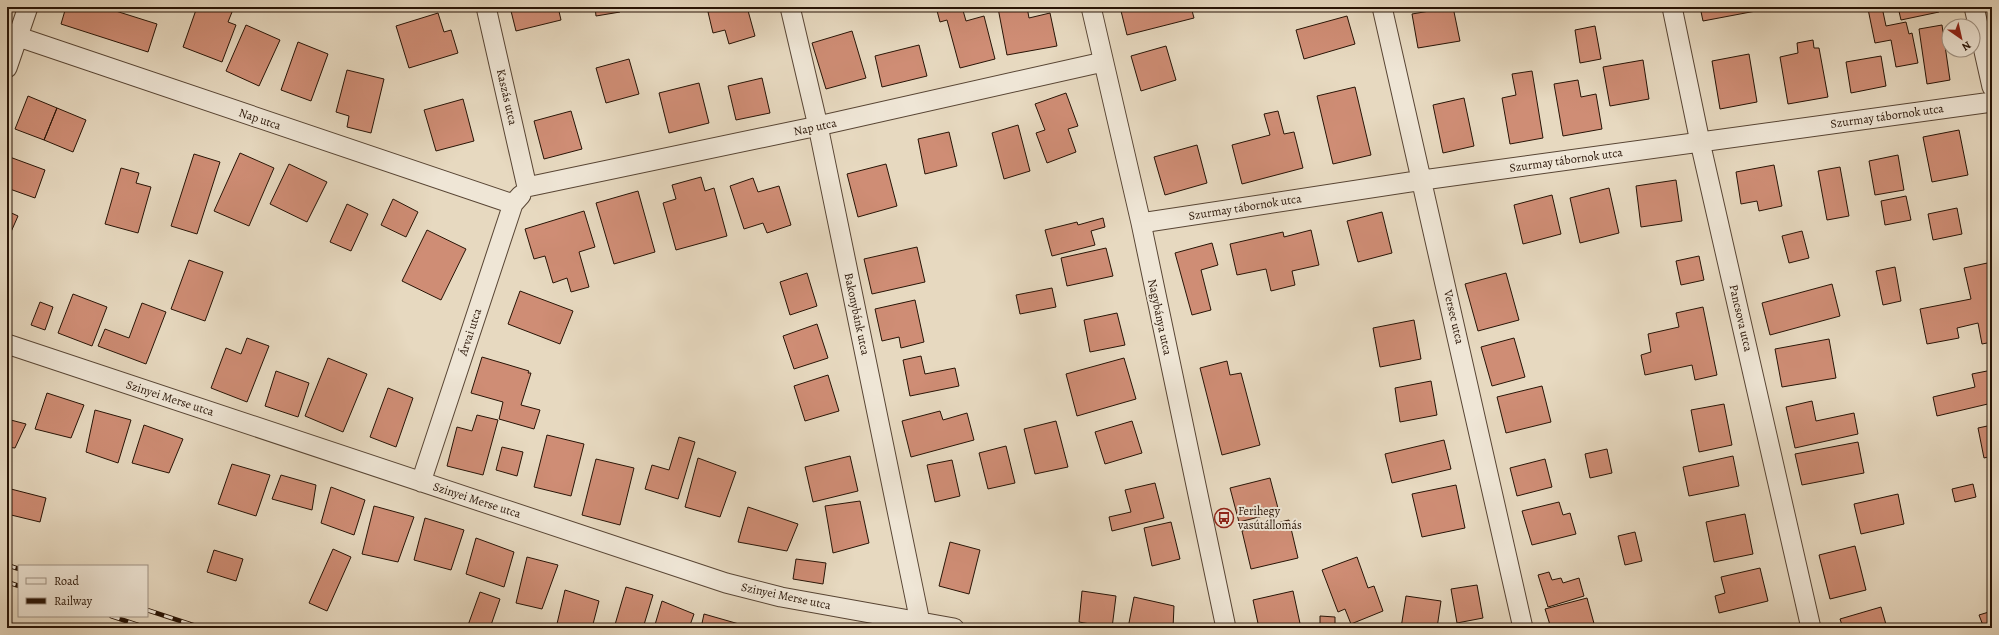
<svg xmlns="http://www.w3.org/2000/svg" width="1999" height="635" viewBox="0 0 1999 635" font-family="Alegreya,serif">
<style>
.building{fill:#cf8d75;stroke:#281406}
.lines{fill:none;stroke-linecap:round;stroke-linejoin:round}
.street-casing{stroke:#584534;stroke-width:21}
.street{stroke:#efe6d6;stroke-width:19}
.rail-casing{stroke:#281406;stroke-width:4.5}
.rail{stroke:#efe6d6;stroke-width:3;stroke-dasharray:9;stroke-linecap:butt}
.labels{text-anchor:middle;dominant-baseline:central;stroke-width:4;stroke-linejoin:round;paint-order:stroke}
.street-label{font-size:12px;fill:#281406;stroke:#efe6d6}
.poi-label{font-size:12px;fill:#281406;stroke:#efe6d6;text-anchor:start}
</style>
<rect width="100%" height="100%" fill="#e7d9c0"/>
<filter id="stains"><feTurbulence type="fractalNoise" baseFrequency=".005" numOctaves="4"/><feColorMatrix values="0 0 0 0 .2 0 0 0 0 .09 0 0 0 0 .02 0 0 0 .5 -.17"/></filter>
<radialGradient id="worn" r=".72"><stop offset=".6" stop-color="#630" stop-opacity="0"/><stop offset="1" stop-color="#630" stop-opacity=".3"/></radialGradient>
<path class="building" d="M66 7H103L157 24 148 52 61 24Z
M197 7H234L228 22 236 25 222 62 183 47Z
M510 7H558L561 20 516 31Z
M595 7H619L620 12 596 16Z
M727 7H747L755 36 729 44 725 30 713 33 708 12Z
M936 7H962L966 21 984 16 995 59 960 68 947 20 940 22Z
M1004 7H1027L1029 18 1050 13 1057 46 1007 55 998 8Z
M1120 7H1160L1161 10 1170 7H1191L1194 18 1127 35Z
M1453 7 1460 41 1418 48 1412 14Z
M1492 7H1507L1493 11Z
M1587 7H1605L1587 10Z
M1700 7H1777L1703 21Z
M1882 7 1886 26 1906 22 1909 34 1912 33 1918 63 1896 67 1891 40 1875 43 1868 9Z
M1898 7H1938L1939 12 1901 20Z
M438 13 444 32 451 30 458 53 409 68 396 26Z
M1347 16 1355 44 1304 59 1296 30Z
M246 25 280 40 259 86 226 71Z
M1942 25 1950 80 1927 84 1919 29Z
M1595 26 1601 59 1580 63 1575 30Z
M852 31 866 78 826 89 812 43Z
M1813 40 1814 48H1819L1828 97 1788 104 1780 57 1798 53 1797 43Z
M298 42 328 54 311 101 281 90Z
M919 45 927 76 882 87 875 56Z
M1166 46 1176 80 1141 91 1131 56Z
M1749 54 1757 102 1720 109 1712 61Z
M1881 56 1886 86 1851 93 1846 62Z
M629 59 639 94 606 103 596 68Z
M1643 60 1649 99 1610 106 1603 67Z
M347 70 384 79 371 133 347 127 349 116 336 112Z
M1532 71 1543 138 1510 144 1502 98 1516 95 1512 74Z
M762 78 770 113 736 120 728 86Z
M1578 80 1581 97 1596 94 1602 129 1563 136 1554 84Z
M699 83 709 123 669 133 659 93Z
M1355 87 1371 155 1333 164 1317 96Z
M1066 93 1078 126 1068 129 1076 152 1047 163 1036 133 1045 130 1035 104Z
M28 96 57 108 44 140 15 129Z
M1464 98 1474 146 1443 153 1433 105Z
M463 99 474 141 436 151 424 110Z
M57 108 86 120 73 152 44 140Z
M571 111 582 149 544 159 534 121Z
M1278 111 1284 134 1294 132 1303 168 1242 184 1232 145 1270 135 1264 114Z
M1018 125 1030 171 1004 179 992 133Z
M1959 130 1968 175 1932 182 1923 137Z
M949 132 957 166 925 174 918 139Z
M1197 145 1207 183 1165 195 1154 157Z
M240 153 274 168 249 226 214 211Z
M194 154 220 162 197 234 171 226Z
M1898 155 1904 190 1875 195 1869 161Z
M7 156 45 170 35 198 7 188Z
M289 164 327 182 307 222 270 204Z
M886 164 897 206 858 217 847 174Z
M1774 165 1782 206 1759 211 1757 201 1741 204 1736 172Z
M1840 167 1849 216 1827 220 1818 171Z
M121 168 139 173 136 183 151 187 138 233 105 224Z
M701 177 705 191 714 188 727 236 676 250 663 203 676 199 672 185Z
M753 178 758 192 779 186 791 225 767 233 763 223 744 229 730 186Z
M1676 180 1682 221 1641 227 1636 186Z
M1609 188 1619 233 1580 243 1570 198Z
M638 191 655 252 614 264 596 203Z
M1552 195 1561 234 1523 244 1514 205Z
M1906 196 1911 220 1885 225 1881 201Z
M393 199 418 212 406 237 381 225Z
M347 204 368 214 351 251 330 242Z
M1957 208 1962 234 1933 240 1928 214Z
M7 211 18 216 7 241Z
M584 211 595 247 579 252 589 287 571 292 567 278 553 283 545 256 534 259 525 229Z
M1382 212 1392 253 1358 262 1347 221Z
M1103 218 1105 227 1091 231 1095 245 1052 256 1045 230 1077 222 1078 225Z
M427 230 466 249 441 300 402 281Z
M1311 230 1319 265 1292 271 1295 285 1271 291 1266 269 1237 275 1230 244 1283 232 1284 237Z
M1802 231 1809 258 1789 263 1782 236Z
M1212 243 1218 265 1201 270 1211 310 1192 315 1175 253Z
M917 247 925 282 872 294 864 259Z
M1106 248 1113 276 1067 286 1061 258Z
M1699 256 1704 280 1681 285 1676 261Z
M189 260 223 272 205 321 171 309Z
M1992 262V342L1982 344 1978 323 1957 328 1959 338 1927 344 1920 309 1971 299 1964 268Z
M1895 267 1901 301 1883 305 1876 271Z
M807 273 817 306 790 315 780 282Z
M1506 273 1519 320 1478 331 1465 284Z
M1832 284 1840 316 1770 335 1762 303Z
M1052 288 1056 307 1020 314 1016 295Z
M520 291 573 311 560 344 508 324Z
M73 294 107 307 92 346 58 333Z
M915 300 924 342 901 348 899 337 882 341 875 309Z
M40 302 53 307 45 330 31 325Z
M142 303 166 312 146 364 98 346 105 329 129 338Z
M1703 307 1717 375 1695 380 1692 365 1645 375 1641 355 1651 352 1648 334 1679 327 1676 313Z
M1117 313 1125 345 1090 352 1084 320Z
M1414 320 1421 359 1380 367 1373 328Z
M817 324 828 358 794 369 783 336Z
M247 338 269 346 247 402 211 388 226 348 241 354Z
M1514 338 1525 377 1492 386 1481 347Z
M1829 339 1836 378 1782 387 1775 349Z
M921 356 925 374 955 368 959 386 910 396 903 360Z
M482 357 529 371 528 373H531L521 405 540 410 534 429 499 419 503 402 471 393Z
M328 358 367 374 343 432 305 416Z
M1124 358 1136 399 1077 416 1066 374Z
M1227 361 1230 375 1241 373 1260 445 1222 455 1200 368Z
M1992 370V403L1937 416 1933 397 1975 387 1972 374Z
M276 371 309 383 298 417 265 406Z
M828 375 839 411 805 421 794 386Z
M1431 381 1437 415 1400 422 1395 388Z
M1542 386 1551 422 1506 433 1497 397Z
M388 388 413 398 396 447 370 437Z
M47 393 84 405 71 438 35 429Z
M1812 401 1816 421 1854 413 1858 434 1795 448 1786 407Z
M1724 404 1732 445 1699 452 1691 410Z
M95 410 131 420 118 463 86 452Z
M940 411 943 420 967 413 974 440 911 457 902 421Z
M477 415 498 420 483 475 447 466 457 427 472 431Z
M7 419 26 424 15 448 7 447Z
M1056 421 1068 467 1035 474 1024 429Z
M1132 421 1142 453 1105 464 1095 432Z
M144 425 183 439 169 473 132 463Z
M1992 425V456L1984 458 1978 428Z
M547 435 584 444 571 496 534 487Z
M679 437 695 442 678 499 645 489 652 465 669 470Z
M1444 440 1451 469 1392 483 1385 454Z
M1858 442 1864 473 1802 485 1795 454Z
M1006 446 1015 483 988 489 979 453Z
M502 447 523 452 517 476 496 470Z
M1607 449 1612 473 1590 478 1585 454Z
M850 456 858 491 813 502 805 467Z
M1733 456 1739 486 1689 496 1683 467Z
M698 458 736 472 720 517 685 507Z
M596 459 634 468 620 525 582 515Z
M1545 459 1552 487 1517 496 1510 468Z
M952 460 960 496 935 502 927 465Z
M232 464 270 475 256 516 218 504Z
M281 475 316 485 312 510 272 499Z
M1270 478 1279 512 1239 522 1230 488Z
M1155 483 1164 518 1112 531 1109 517 1131 512 1125 490Z
M1973 484 1976 497 1955 502 1952 489Z
M1456 485 1465 528 1422 537 1412 494Z
M331 487 365 500 354 535 321 523Z
M7 488 46 498 40 522 7 514Z
M1898 494 1904 524 1861 534 1854 504Z
M860 501 869 543 833 553 825 506Z
M1559 502 1563 515 1570 513 1576 534 1532 545 1522 511Z
M374 506 414 517 398 562 362 554Z
M748 507 798 524 787 551 738 542Z
M1745 514 1753 554 1714 562 1706 522Z
M425 518 464 530 451 570 414 560Z
M1289 520 1298 558 1251 569 1242 531Z
M1171 522 1180 559 1152 566 1144 528Z
M1635 532 1642 561 1625 565 1618 536Z
M476 538 514 552 504 587 466 574Z
M950 542 980 550 969 594 939 586Z
M1855 546 1866 590 1830 599 1819 555Z
M333 549 351 557 327 611 309 603Z
M214 550 243 559 236 581 207 572Z
M527 557 558 565 542 609 516 603Z
M1357 557 1368 588 1374 586 1383 611 1351 624 1345 609 1338 612 1322 570Z
M796 559 826 563 823 584 793 579Z
M1760 568 1768 601 1719 613 1715 596 1725 593 1721 577Z
M1549 572 1552 580 1561 578 1563 583 1579 578 1584 596 1548 607 1538 575Z
M1477 585 1483 618 1457 623 1451 589Z
M626 587 653 595 643 628H614Z
M565 590 599 601 592 628H556Z
M1082 591 1116 596 1112 628 1079 622Z
M1293 591 1301 628H1259L1253 600Z
M480 592 500 599 490 628H467Z
M1406 596 1441 601 1437 628H1401Z
M1134 597 1174 606 1173 628H1128Z
M1587 598 1595 627 1551 628 1545 609Z
M662 601 694 614 689 628H654Z
M1881 607 1887 628H1843L1840 619Z
M1992 611V628H1984L1979 615Z
M704 614 739 624 738 628H701Z
M1320 616 1335 617V628H1320Z"/>
<g class="lines">
<g class="street-casing">
<path id="street" d="M486 7 527 187
M790 7 818 126 920 622
M1091 7 1141 223 1226 628
M1382 7 1523 628
M1672 7 1700 142 1811 628
M1974 7 1992 87
M7 33 513 204
M7 68 28 7
M527 187 818 126 1103 62
M1141 223 1423 180 1992 102
M7 344 726 583 781 597 954 628
M421 482 513 204 521 195"/>
</g>
<use href="#street" class="street"/>
<g class="rail-casing">
<path id="rail" d="M7 565 19 569
M7 582 19 586
M147 610 202 628
M111 616 147 628"/>
</g>
<use href="#rail" class="rail"/>
</g>
<defs>
<g id="bus-ring" transform="scale(1)"><circle r="9.5" fill="#efe6d6" stroke="#8f2418" stroke-width="1.5"/><path d="M-5-6H5V4H4V6H2V4H-2V6H-4V4H-5ZM-3.5-4V0h7V-4ZM-3.5 1.2v1.5H-2V1.2ZM2 1.2v1.5H3.5V1.2Z" fill="#8f2418"/></g>
</defs>
<g fill-rule="evenodd">
<use href="#bus-ring" x="1224" y="518"/>
</g>
<g class="labels">
<g class="street-label">
<text transform="translate(507 97) rotate(77)">Kaszás utca</text>
<text transform="translate(1887 116) rotate(-8)">Szurmay tábornok utca</text>
<text transform="translate(260 119) rotate(19)">Nap utca</text>
<text transform="translate(815 127) rotate(-12)">Nap utca</text>
<text transform="translate(1566 160) rotate(-8)">Szurmay tábornok utca</text>
<text transform="translate(1245 207) rotate(-9)">Szurmay tábornok utca</text>
<text transform="translate(857 314) rotate(78)">Bakonybánk utca</text>
<text transform="translate(1160 317) rotate(78)">Nagybánya utca</text>
<text transform="translate(1454 317) rotate(77)">Versec utca</text>
<text transform="translate(1741 318) rotate(77)">Pancsova utca</text>
<text transform="translate(470 332) rotate(-72)">Árvai utca</text>
<text transform="translate(170 398) rotate(18)">Szinyei Merse utca</text>
<text transform="translate(477 500) rotate(18)">Szinyei Merse utca</text>
<text transform="translate(786 596) rotate(12)">Szinyei Merse utca</text>
</g>
<g class="poi-label">
<text x="1238" y="511">Ferihegy<tspan x="1238" dy="14">vasútállomás</tspan></text>
</g>
</g>
<rect width="1999" height="635" fill="none" stroke="#e7d9c0" stroke-width="24"/>
<rect x="8" y="8" width="1983" height="619" fill="none" stroke="#281406" stroke-width="2"/>
<rect x="12" y="12" width="1975" height="611" fill="none" stroke="#281406"/>
<rect x="18" y="565" width="130" height="52" fill="#efe6d6" stroke="#9f9283"/>
<rect x="26" y="578" width="20" height="6" fill="#efe6d6" stroke="#9f9283"/>
<text x="54" y="585" font-size="12" fill="#281406">Road</text>
<rect x="26" y="598" width="20" height="6" fill="#281406" stroke="#9f9283"/>
<text x="54" y="605" font-size="12" fill="#281406">Railway</text>
<g transform="translate(1961 38) rotate(146)"><circle r="19" fill="#efe6d6" stroke="#9f9283"/>
<path d="M0-3L7 15L0 10L-7 15Z" fill="#8f2418"/>
<text y="-6" font-size="11" font-weight="bold" text-anchor="middle" fill="#281406">N</text>
</g>
<rect width="100%" height="100%" filter="url(#stains)"/>
<rect width="100%" height="100%" fill="url(#worn)"/>
</svg>
